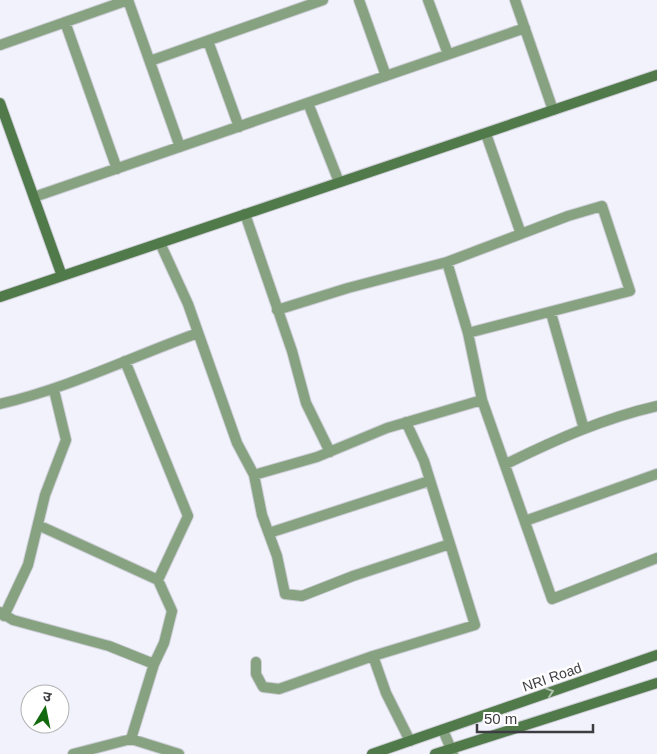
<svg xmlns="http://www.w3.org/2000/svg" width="657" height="754" viewBox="0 0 657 754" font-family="Arial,'Noto Sans Devanagari',sans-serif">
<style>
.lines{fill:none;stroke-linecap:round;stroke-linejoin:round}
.street-casing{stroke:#ceced7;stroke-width:12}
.secondary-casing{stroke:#ceced7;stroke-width:12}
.street{stroke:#86a281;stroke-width:10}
.secondary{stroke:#517a4b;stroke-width:10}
.oneway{stroke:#b1c3ae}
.labels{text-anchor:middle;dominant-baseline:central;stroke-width:5;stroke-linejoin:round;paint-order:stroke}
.street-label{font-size:14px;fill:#3d3c41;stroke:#fff}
</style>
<rect width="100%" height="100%" fill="#f2f2fd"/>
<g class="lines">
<g class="street-casing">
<path id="street" d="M128 0 180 147
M359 0 386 76
M428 0 448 54
M515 0 553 110
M65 22 117 169
M208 41 239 127
M0 45 128 0
M150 61 323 0
M308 103 339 182
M486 134 521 234
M34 197 525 28
M245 214 292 351 306 403 330 452
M160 243 188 304 237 443 254 475 262 515 277 556 285 594 302 596 353 576 450 544 424 461 406 422
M447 262 468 333 482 400 552 599 657 558
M277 310 348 288 447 262 568 216 602 206 630 291 468 333
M551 313 584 429
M0 404C69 388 131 357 198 333
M506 464C555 440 604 418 657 406
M254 475 317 457 387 428 482 400
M525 521 657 474
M38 525 158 580
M269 533 429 481
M0 612 13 620 109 646 154 664 164 643 172 611 158 580 188 516 125 361
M4 616 28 565 45 495 66 440 54 390
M373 656 475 625 450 544
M256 662V674L263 687 279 689 373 656 386 693 410 741
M443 730 453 754
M131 739 154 664
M73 754 131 739 179 754"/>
</g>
<g class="secondary-casing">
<path id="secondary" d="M0 103 62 276
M0 297 657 75
M372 754 657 655
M435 754 657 683"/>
</g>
<use href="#street" class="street"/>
<use href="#secondary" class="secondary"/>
</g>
<defs><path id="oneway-chevron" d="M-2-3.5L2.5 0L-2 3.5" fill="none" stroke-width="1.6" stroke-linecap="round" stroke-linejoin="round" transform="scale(1.25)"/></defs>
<use class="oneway" href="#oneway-chevron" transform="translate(550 692) rotate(-19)"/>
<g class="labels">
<g class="street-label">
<text transform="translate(552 677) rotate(-19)">NRI Road</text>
</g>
</g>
<g transform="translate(45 709) rotate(10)"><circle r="24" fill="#ffffff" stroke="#b1b1b3"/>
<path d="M0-4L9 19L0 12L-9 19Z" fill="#12680c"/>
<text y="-8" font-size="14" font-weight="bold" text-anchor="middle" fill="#3d3c41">उ</text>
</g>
<path d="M477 724v8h116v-8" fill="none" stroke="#3d3c41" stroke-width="2.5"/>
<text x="484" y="724" font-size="15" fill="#3d3c41" stroke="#ffffff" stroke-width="4" paint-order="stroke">50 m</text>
</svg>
